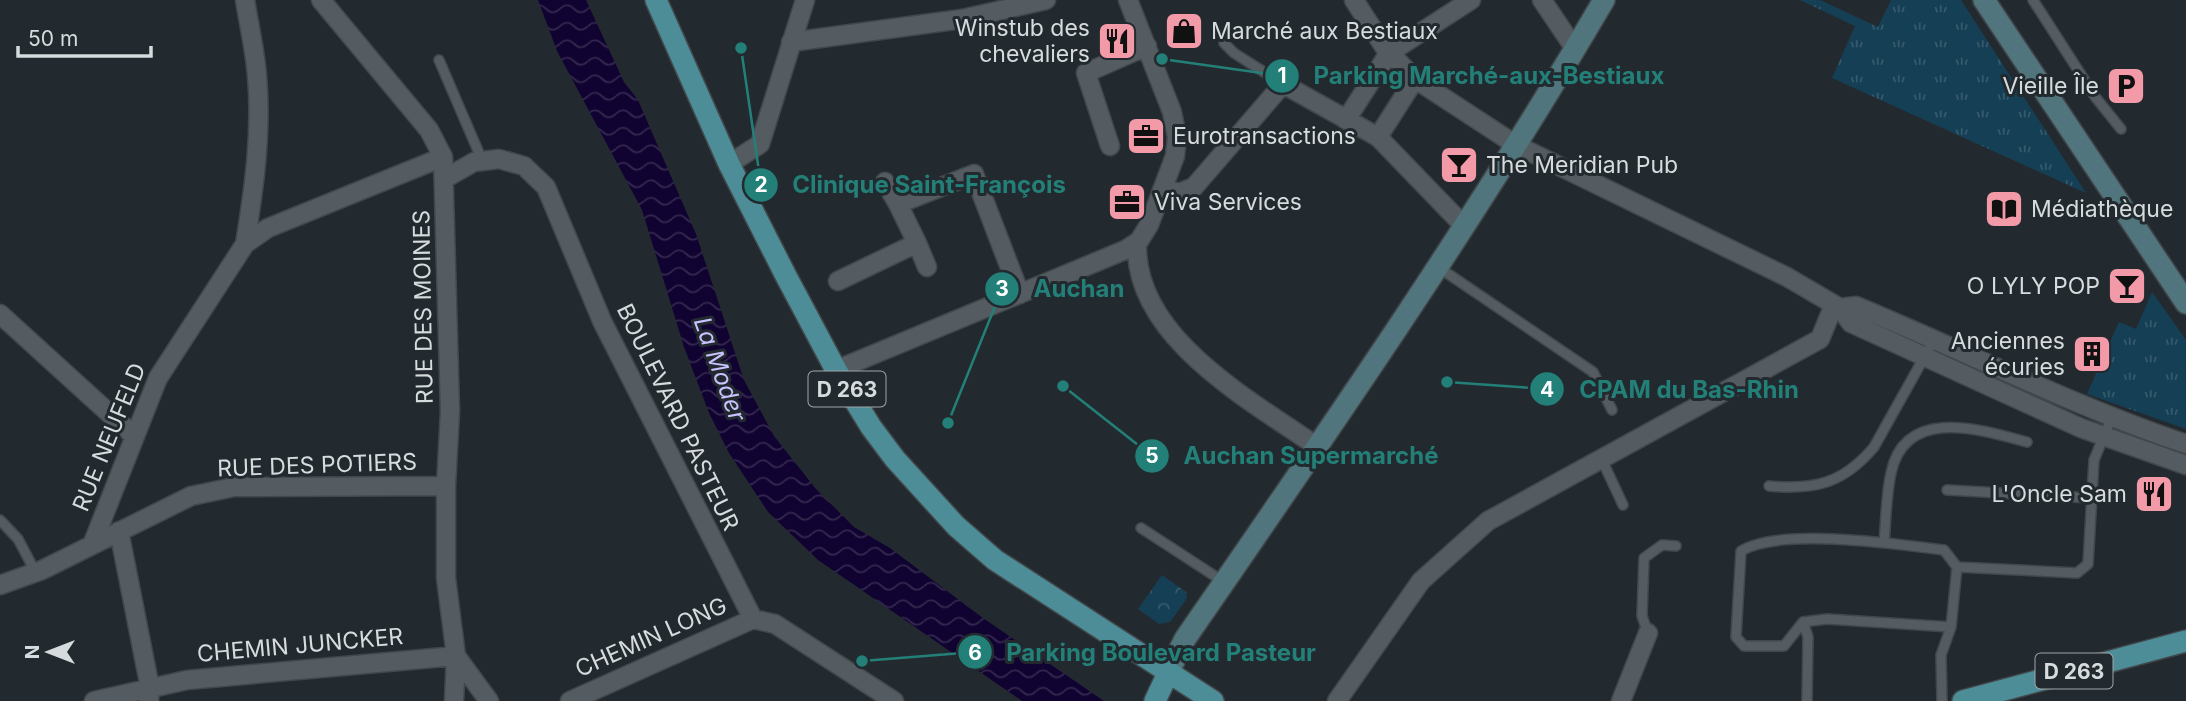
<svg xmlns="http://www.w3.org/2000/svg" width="2186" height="701" viewBox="0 0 2186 701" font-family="Inter,sans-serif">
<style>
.grass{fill:url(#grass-tufts)}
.park{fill:url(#park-crowns)}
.water{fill:url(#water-waves)}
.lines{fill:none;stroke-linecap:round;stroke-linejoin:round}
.lane-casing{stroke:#41474a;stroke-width:12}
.street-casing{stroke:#41474a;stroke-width:21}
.secondary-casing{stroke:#41474a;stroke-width:24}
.primary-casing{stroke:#41474a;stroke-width:24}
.lane{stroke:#545c61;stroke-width:9}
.street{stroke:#545c61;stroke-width:18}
.secondary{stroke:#51757c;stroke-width:21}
.primary{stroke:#4d8d98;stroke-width:21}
.labels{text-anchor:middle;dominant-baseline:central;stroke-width:6;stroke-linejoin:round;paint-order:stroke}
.shield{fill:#232a2f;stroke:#a0a6a9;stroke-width:2}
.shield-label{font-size:21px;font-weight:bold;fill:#d6dbdd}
.poi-label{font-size:23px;fill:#d6dbdd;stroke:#232a2f;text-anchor:end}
.street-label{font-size:23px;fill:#d6dbdd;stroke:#232a2f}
.water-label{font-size:24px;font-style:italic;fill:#c8c3ff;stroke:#232a2f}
.leader{fill:none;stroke:#238079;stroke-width:2.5}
.callout-dot{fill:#238079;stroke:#232a2f;stroke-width:2.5}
.mark-label{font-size:21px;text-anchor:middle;font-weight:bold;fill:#fff}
.callout-label{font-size:24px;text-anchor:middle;font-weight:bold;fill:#238079;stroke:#232a2f;stroke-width:6;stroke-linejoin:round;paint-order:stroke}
</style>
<defs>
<pattern id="grass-tufts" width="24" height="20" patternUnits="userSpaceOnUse" patternTransform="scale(1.75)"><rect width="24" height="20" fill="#153f55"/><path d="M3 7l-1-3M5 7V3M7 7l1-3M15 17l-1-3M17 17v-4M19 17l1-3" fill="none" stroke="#365a6d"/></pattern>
<pattern id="park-crowns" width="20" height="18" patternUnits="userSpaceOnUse" patternTransform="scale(1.75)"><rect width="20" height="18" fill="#153f55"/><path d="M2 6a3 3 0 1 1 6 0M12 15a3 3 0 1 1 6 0" fill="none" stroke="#365a6d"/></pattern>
<pattern id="water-waves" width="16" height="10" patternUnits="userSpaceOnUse" patternTransform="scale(1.75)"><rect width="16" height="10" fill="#110331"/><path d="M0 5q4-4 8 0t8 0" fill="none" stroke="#33274e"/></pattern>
</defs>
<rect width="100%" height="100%" fill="#232a2f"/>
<path class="grass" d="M1800 0H1820L1878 27 1891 0H1961L2086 193 1832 78 1855 26Z
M2152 292 2186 340V429L2087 394 2119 322 2136 329Z"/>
<path class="park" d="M1162 575 1186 592 1187 598 1170 622 1159 624 1138 609Z"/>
<path class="water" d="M538 0H586L624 82 638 100 696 234 744 380 774 436 816 489 854 527 890 548 983 618 1104 701H1022L818 560 768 512 729 453 709 413 684 347 642 210 557 51Z"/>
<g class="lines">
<g class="lane-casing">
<path id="lane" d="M2033 0 2096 98 2121 129
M1224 43 1234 53 1283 84
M439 60 482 160
M1438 267 1593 372 1612 410
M1602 460 1623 505
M1769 486C1814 490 1843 484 1874 447L1935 338
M1947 490 2092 498
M0 520 18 539 36 573
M1141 528 1224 582
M1884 543C1886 520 1886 495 1891 473 1905 405 1982 430 2027 442
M1957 567 2077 573 2088 564 2094 460 2111 419
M1803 622 1808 637 1807 701
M1648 633 1642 616 1644 558 1662 545 1676 546
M1942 701 1941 655 1951 627 1957 567 1944 550C1897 544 1780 527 1741 551L1736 637 1744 646H1784L1803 622 1827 619 1951 627"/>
</g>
<g class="street-casing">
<path id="street" d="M1354 0 1385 48 1415 79 1516 145 1787 277 1840 308 1851 323 2081 428 2186 465
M1542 0 1575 49
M791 42 962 19 1046 0
M1346 120 1389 53 1471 0
M1378 137 1415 79
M1110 146 1086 73 1147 46
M729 164 760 144 805 0
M446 178 474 162 499 159 524 166 546 187 602 321 753 619 775 624 894 701
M885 182 898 204
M1164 189 1179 193 1194 187 1283 84 1378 137 1465 227
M917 243 927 267
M245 244C254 189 262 132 257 76 255 50 249 25 245 0
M1137 244C1134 338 1252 401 1319 448
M838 281 917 243 898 204 974 174 1020 294
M1840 308 1856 306C1967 352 2073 406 2186 444
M0 314 133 435
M836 370 1125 250 1139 241 1149 225 1175 156 1177 137 1172 112 1128 0
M119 531 150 688 149 701
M92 545 158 378 245 244 268 228 443 157
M0 585 42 570 191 496 234 487 446 486
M94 701 187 680 456 656 446 578V486L450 411 443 157 429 130 321 0
M454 701 456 656 489 701
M570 701 753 619
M1337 701 1421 581 1488 521 1820 339 1834 305
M1621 701 1648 633"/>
</g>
<g class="secondary-casing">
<path id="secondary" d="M1984 0 2186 303
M1168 673 1185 639C1330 429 1475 220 1604 0"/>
</g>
<g class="primary-casing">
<path id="primary" d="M656 0 729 164 786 276 836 370 871 427 895 459 956 526 995 560 1213 701
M1155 701 1168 673
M1963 701 2186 641"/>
</g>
<use href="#lane" class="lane"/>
<use href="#street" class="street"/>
<use href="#secondary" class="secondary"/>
<use href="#primary" class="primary"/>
</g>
<defs>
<g id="shop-square" transform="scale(2.0125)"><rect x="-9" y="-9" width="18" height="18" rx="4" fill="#f39aa9" stroke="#232a2f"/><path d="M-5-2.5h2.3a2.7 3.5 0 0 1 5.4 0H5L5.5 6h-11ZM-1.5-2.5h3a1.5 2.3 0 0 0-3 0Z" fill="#111"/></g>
<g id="restaurant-square" transform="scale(2.0125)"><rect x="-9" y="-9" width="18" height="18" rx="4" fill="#f39aa9" stroke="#232a2f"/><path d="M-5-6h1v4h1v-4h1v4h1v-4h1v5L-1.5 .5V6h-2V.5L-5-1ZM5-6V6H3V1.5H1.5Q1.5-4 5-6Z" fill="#111"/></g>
<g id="parking-square" transform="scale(2.0125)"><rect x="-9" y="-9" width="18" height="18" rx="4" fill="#f39aa9" stroke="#232a2f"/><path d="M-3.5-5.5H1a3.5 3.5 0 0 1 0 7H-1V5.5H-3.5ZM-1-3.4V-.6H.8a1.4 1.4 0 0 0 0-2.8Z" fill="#111"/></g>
<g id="office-square" transform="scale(2.0125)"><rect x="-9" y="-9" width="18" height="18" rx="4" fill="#f39aa9" stroke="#232a2f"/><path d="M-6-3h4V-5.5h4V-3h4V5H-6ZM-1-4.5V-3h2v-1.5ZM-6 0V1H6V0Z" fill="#111"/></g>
<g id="bar-square" transform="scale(2.0125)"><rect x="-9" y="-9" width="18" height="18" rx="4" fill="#f39aa9" stroke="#232a2f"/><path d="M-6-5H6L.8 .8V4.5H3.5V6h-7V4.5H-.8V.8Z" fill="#111"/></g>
<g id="library-square" transform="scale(2.0125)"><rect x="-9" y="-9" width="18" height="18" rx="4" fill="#f39aa9" stroke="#232a2f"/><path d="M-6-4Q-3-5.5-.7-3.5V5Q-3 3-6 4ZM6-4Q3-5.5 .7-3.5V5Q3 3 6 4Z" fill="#111"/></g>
<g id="building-square" transform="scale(2.0125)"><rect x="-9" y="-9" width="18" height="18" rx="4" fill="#f39aa9" stroke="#232a2f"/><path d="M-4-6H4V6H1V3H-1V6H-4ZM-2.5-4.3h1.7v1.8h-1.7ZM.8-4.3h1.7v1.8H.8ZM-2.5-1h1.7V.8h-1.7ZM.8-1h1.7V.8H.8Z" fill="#111"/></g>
</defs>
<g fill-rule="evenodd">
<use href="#shop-square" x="1184" y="31"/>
<use href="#restaurant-square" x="1117" y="41"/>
<use href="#parking-square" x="2126" y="86"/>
<use href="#office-square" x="1146" y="136"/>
<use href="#bar-square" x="1459" y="165"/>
<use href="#office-square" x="1127" y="202"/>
<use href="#library-square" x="2004" y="209"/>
<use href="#bar-square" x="2127" y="286"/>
<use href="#building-square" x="2092" y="354"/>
<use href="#restaurant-square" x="2154" y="494"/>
</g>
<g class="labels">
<g class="shield">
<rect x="808.5" y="371.5" width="77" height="35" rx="5"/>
<rect x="2035.5" y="653.5" width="77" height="35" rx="5"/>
</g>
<g class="shield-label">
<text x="847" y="389">D 263</text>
<text x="2074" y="671">D 263</text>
</g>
<g class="poi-label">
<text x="1090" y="28">Winstub des<tspan x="1090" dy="26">chevaliers</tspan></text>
<text x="1211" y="31" text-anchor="start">Marché aux Bestiaux</text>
<text x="2099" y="86">Vieille Île</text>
<text x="1173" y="136" text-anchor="start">Eurotransactions</text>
<text x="1486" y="165" text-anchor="start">The Meridian Pub</text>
<text x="1154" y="202" text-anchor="start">Viva Services</text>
<text x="2031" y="209" text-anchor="start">Médiathèque</text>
<text x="2100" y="286">O LYLY POP</text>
<text x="2065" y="341">Anciennes<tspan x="2065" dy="26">écuries</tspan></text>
<text x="2127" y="494">L'Oncle Sam</text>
</g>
<g class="street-label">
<text transform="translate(423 307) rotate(-91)">RUE DES MOINES</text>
<text transform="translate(678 417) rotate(64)">BOULEVARD PASTEUR</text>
<text transform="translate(109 437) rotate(-68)">RUE NEUFELD</text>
<text transform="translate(317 465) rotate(-2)">RUE DES POTIERS</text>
<text transform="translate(651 637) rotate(-24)">CHEMIN LONG</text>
<text transform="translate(300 645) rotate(-5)">CHEMIN JUNCKER</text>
</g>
<g class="water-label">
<text transform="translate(720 369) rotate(70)">La Moder</text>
</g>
</g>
<path class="leader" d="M1162 59L1282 76M741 48L761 185M948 423L1002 289M1447 382L1547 389M1063 386L1152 456M862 661L975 652"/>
<g class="callout-dot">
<circle cx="1162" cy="59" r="7"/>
<circle cx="741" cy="48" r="7"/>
<circle cx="948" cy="423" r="7"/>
<circle cx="1447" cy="382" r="7"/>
<circle cx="1063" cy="386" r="7"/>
<circle cx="862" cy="661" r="7"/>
<circle cx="1282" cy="76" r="18"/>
<circle cx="761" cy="185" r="18"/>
<circle cx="1002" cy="289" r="18"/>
<circle cx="1547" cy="389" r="18"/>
<circle cx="1152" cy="456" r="18"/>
<circle cx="975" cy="652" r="18"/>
</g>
<g class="mark-label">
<text x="1282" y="83">1</text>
<text x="761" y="192">2</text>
<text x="1002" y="296">3</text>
<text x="1547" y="397">4</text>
<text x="1152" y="463">5</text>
<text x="975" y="660">6</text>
</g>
<g class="callout-label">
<text x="1489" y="84">Parking Marché-aux-Bestiaux</text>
<text x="929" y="193">Clinique Saint-François</text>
<text x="1079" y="297">Auchan</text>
<text x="1689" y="398">CPAM du Bas-Rhin</text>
<text x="1311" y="464">Auchan Supermarché</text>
<text x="1161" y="661">Parking Boulevard Pasteur</text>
</g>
<g transform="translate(49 652) rotate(270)" stroke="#232a2f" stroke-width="5" paint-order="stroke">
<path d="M0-5L12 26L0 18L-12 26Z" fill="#d6dbdd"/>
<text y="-10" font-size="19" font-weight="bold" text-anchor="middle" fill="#d6dbdd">N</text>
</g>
<path d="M18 46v10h133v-10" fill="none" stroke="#d6dbdd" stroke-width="3.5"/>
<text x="28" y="46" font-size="21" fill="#d6dbdd" stroke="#232a2f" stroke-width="5" paint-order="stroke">50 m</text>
</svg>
